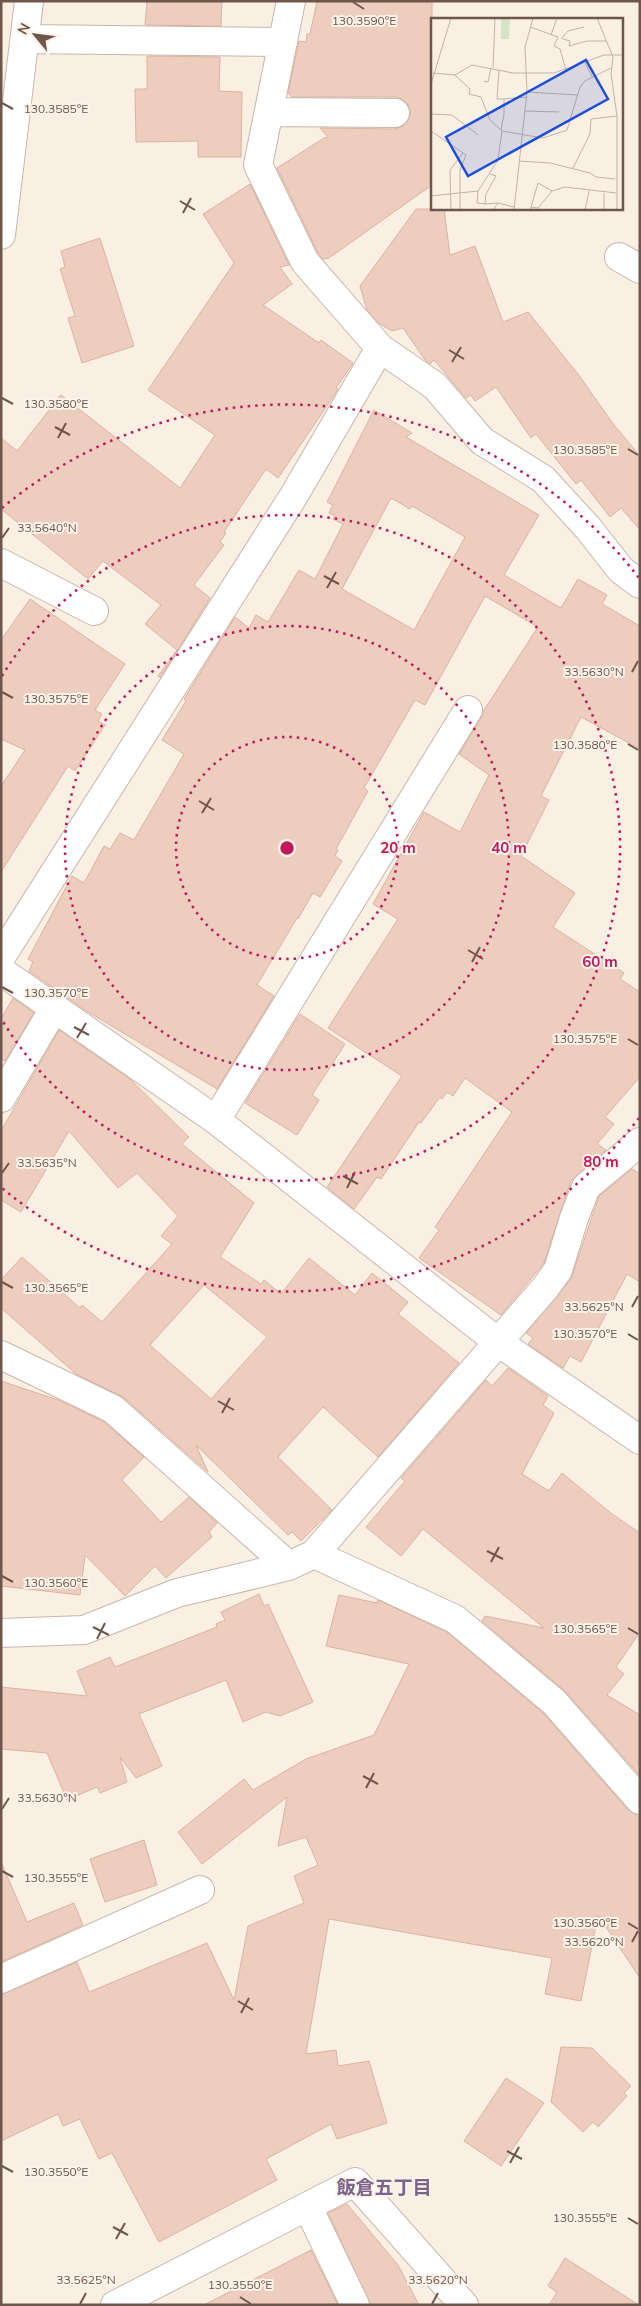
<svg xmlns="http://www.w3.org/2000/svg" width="641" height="2306" viewBox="0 0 641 2306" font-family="Mulish,'Noto Sans JP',sans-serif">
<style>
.building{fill:#eccdbe;stroke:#ddb2a0;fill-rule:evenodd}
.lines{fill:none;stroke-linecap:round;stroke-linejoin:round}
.minor-casing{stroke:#c9b6ab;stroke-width:30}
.minor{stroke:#fff;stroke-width:28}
.ticks{fill:none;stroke:#6f564c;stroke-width:2}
.ring{fill:none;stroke:#c2185b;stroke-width:2.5;stroke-dasharray:2.5 5}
.labels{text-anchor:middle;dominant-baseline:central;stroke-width:4;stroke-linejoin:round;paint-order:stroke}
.neighbourhood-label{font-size:19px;font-weight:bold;fill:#7a648c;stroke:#fdf3e9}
.inset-road{fill:none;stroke:#c2b2a7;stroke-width:1}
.view{fill:#1d4ed8;fill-opacity:0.15;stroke:#1d4ed8;stroke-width:2.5}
.inset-edge{fill:none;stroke:#6f564c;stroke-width:2.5}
.ticks-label{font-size:12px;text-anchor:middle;fill:#6f564c;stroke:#fdf3e9;stroke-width:4;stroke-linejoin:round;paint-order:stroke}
.centre{fill:#c2185b;stroke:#fdf3e9;stroke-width:2.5}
.ring-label{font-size:15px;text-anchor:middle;font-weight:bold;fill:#c2185b;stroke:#fdf3e9;stroke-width:4;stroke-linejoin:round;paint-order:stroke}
</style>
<rect width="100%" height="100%" fill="#f9efe3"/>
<path class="building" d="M147 1H222L221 26 145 25Z
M317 1H432V185L329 258 323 259 318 253 277 168 324 138 328 137 320 128 395 129 403 126 408 121 411 113 408 105 402 99 396 97H292L288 93 299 41 306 42 307 34H310Z
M147 56 220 57 219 91 242 92 241 157H198V141L136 142 135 89H147Z
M250 184 289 265 280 267 292 284 263 305 319 343 321 340 353 363 336 388 338 389 333 397 278 478 266 469 224 532 226 533 220 542 224 545 194 585 210 598 160 678 158 676 177 650 145 624 161 605 103 561 88 579 1 509V438L17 451 61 395 180 488 215 435 148 390 234 263 203 214Z
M416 209H444L450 255 475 246 503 322 528 312 578 374 614 425 640 456V530L621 508 610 517 581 480 576 484 536 434 531 438 496 387 475 401 471 395 466 398 434 360 430 364 425 360 403 328 392 331 380 324 367 310 360 286Z
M100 238 134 346 82 363 68 318 75 316 60 269 65 267 61 251Z
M374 410 412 433 406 437 539 515 504 575 561 608 578 579 607 595 602 604 640 626V749L581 717 541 796 549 800 521 856 575 893 553 927 624 973 620 979 640 992V1077L605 1117 614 1124 597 1144 606 1150 571 1181 544 1263 501 1315 419 1258 439 1230 435 1227 512 1112 465 1078 453 1096 447 1092 442 1099 440 1097 421 1123 419 1122 381 1179 377 1177 354 1209 327 1187 402 1076 328 1028 398 919 373 904 424 812 460 832 489 775 459 754 481 718 484 710 538 627 485 596 425 705 415 700 364 788 368 791 336 849 338 850 335 856 342 861 320 897 313 893 298 919 297 918 257 985 274 996 217 1089 85 1010 29 971 33 962 28 959 72 876 84 883 104 846 110 849 120 833 134 840 184 754 162 740 186 701 184 699 235 617 249 628 256 615 268 622 299 570 315 579 343 524 333 519 335 516 329 513 333 505 327 502ZM391 498 410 509 412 506 465 537 414 630 342 589Z
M30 599 125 664 95 710 102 714 98 721 105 725 75 771 68 766 1 872V786L25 750 1 739V640Z
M13 998 34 1013 5 1061 1 1059V1019Z
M300 1014 345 1044 312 1095 319 1100 297 1135 245 1103Z
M59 1030 130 1079 189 1137 182 1144 254 1203 220 1257 261 1284 264 1280 281 1294 309 1258 355 1295 372 1273 408 1302 398 1314 459 1363 378 1457 323 1407 278 1457 332 1510 301 1541 292 1532 288 1535 196 1445 208 1472 123 1397 76 1374 1 1308V1280L22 1257 80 1308 82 1305 102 1322 172 1244 161 1236 178 1216 137 1173 118 1188 69 1131 21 1212 1 1200V1131ZM204 1285 267 1337 211 1399 150 1345Z
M632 1169 640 1174V1282L627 1274 581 1362 570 1356 563 1368 528 1344 533 1338 526 1333 571 1279 599 1196Z
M508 1368 548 1396 543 1405 554 1413 522 1474 549 1491 562 1473 612 1514 640 1533V1632L616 1667 624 1674 607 1695 640 1715V1776L566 1692 482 1621 485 1616 544 1628 423 1529 401 1556 366 1527 405 1481 401 1478 486 1380 492 1386Z
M1 1381 58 1400 104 1422 144 1457 122 1480 161 1522 189 1497 217 1523 209 1532 212 1537 166 1578 155 1566 125 1596 85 1555 80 1595 1 1586Z
M259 1594 264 1606 268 1604 313 1702 280 1716 266 1712 243 1722 226 1680 139 1714 162 1766 136 1778 120 1757 127 1782 100 1793 97 1787 67 1800 47 1753 1 1749V1687L87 1696 77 1671 110 1657 115 1667 217 1627 216 1624 225 1620 221 1612Z
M339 1595 377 1603 378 1600 447 1632 543 1713 628 1810 640 1815V1978L598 1915 581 2001 545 1994 552 1958 329 1919 306 2054 336 2050 338 2066 369 2061 387 2123 337 2139 331 2124 266 2159 277 2180 159 2242 112 2153 99 2159 80 2119 63 2126 58 2114 1 2141V1994L77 1962 89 1992 207 1943 234 2000 248 1926 304 1903 294 1876 318 1865 306 1837 278 1846 287 1797 202 1864 178 1832 244 1779 253 1790 306 1759 374 1735 409 1664 326 1646Z
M144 1840 157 1885 105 1902 90 1859Z
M1 1862 27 1922 74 1903 83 1925 1 1962Z
M561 2047 592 2048 631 2086 624 2093 627 2096 598 2127 593 2122 583 2132 551 2102Z
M506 2078 544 2103 501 2166 464 2141Z
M347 2204 398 2265 419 2305H370L328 2213Z
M311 2250 338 2305H204Z
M565 2258 639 2305H549L557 2292 548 2286Z"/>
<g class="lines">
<g class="minor-casing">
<path id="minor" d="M291 1 258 165 305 262 380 348 435 386 482 441 543 479 588 528 621 570 640 584
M25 39 283 42
M269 112 395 113
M1 235 29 1
M619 257 640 269
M1 563 94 611
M1 957 293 497 380 348
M1 971 216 1120 498 1342 640 1440
M1 1098 55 1007
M216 1120 468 710
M1 1355 113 1409 289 1566
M314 1554 455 1619 554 1702 640 1800
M1 1633 84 1630 177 1593 289 1566 314 1554 545 1288 558 1270 574 1218 586 1187 640 1142
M1 1979 200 1890
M308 2207 355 2305
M115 2305 355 2182 464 2305"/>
</g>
<use href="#minor" class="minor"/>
</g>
<path class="ticks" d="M353 2 364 9M2 103 13 109M180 201 195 210M183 213 191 198M449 350 464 359M452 362 461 347M2 398 13 404M55 427 70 435M58 438 66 423M628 449 638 455M2 538 9 528M324 576 339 584M327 588 336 572M632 672 638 661M2 692 13 698M628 744 638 750M199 801 214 810M202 813 211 798M468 950 483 959M472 962 480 947M2 987 13 993M74 1027 89 1035M77 1038 86 1023M628 1039 638 1045M2 1173 9 1163M343 1176 358 1184M347 1188 355 1172M2 1282 13 1288M632 1307 638 1296M628 1334 638 1340M218 1401 234 1410M222 1413 230 1398M487 1551 503 1559M491 1562 499 1547M2 1576 13 1582M93 1627 109 1635M628 1628 638 1634M97 1639 105 1623M363 1776 378 1784M366 1788 374 1773M2 1809 9 1798M2 1871 13 1877M628 1923 638 1929M632 1942 638 1931M238 2001 253 2010M241 2013 249 1998M507 2151 522 2159M510 2163 519 2147M2 2166 13 2172M628 2218 638 2224M113 2227 128 2235M116 2239 125 2223M240 2297 251 2304M80 2304 86 2293M432 2304 438 2293"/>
<g class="ring">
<circle cx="287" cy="848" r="111"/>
<circle cx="287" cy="848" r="222"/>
<path d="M2 676A333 333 0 1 1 2 1020"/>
<path d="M639 1118A444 444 0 0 1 2 1188M2 508A444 444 0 0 1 639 578"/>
</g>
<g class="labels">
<g class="neighbourhood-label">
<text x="384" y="2187">飯倉五丁目</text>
</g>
</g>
<g transform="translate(431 18)">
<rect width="192" height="192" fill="#f9efe3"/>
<path d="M70 0H79L78 21H70Z" fill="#d4e5c4"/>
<path class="inset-road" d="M166 0 182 39 180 56 186 98V192M99 9 127 19 123 28 129 31 135 52M120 17 126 0M130 21 137 13 153 9M132 21 139 23 138 28 156 23H175M154 45 162 60M62 50 64 0M68 52 66 81H73V96L70 112M2 55 24 57 41 47 82 55H123L173 37H193M24 57 39 71 38 76 50 79 59 102 71 113 112 120 136 112 149 69 154 63 180 50M53 63 57 64 60 50M0 66 20 0M96 74 147 77M73 81 96 79M94 93 128 94M0 96 21 97 47 117M0 113 35 137 29 152V192M88 143 119 145 159 155 165 159 184 161M142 150 159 116 160 101 186 98M59 156 65 158 55 176 54 186 67 185M0 178 47 173M54 186 46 185 47 173 67 142 71 113M100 189 107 165 121 173M20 192 19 152 32 135M62 192 67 185 83 189M83 192 96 74 94 29 102 0M100 192V189L107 190 121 173 134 169 185 175M154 192 158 173M173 192V175"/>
<path class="view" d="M155 42 177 81 37 158 15 119Z"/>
<rect width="192" height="192" class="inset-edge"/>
</g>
<g class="ticks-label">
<text x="364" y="25">130.3590°E</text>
<text x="56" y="113">130.3585°E</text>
<text x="56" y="408">130.3580°E</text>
<text x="585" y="454">130.3585°E</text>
<text x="47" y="532">33.5640°N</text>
<text x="594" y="676">33.5630°N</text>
<text x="56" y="703">130.3575°E</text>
<text x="585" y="749">130.3580°E</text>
<text x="56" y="997">130.3570°E</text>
<text x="585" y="1043">130.3575°E</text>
<text x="47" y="1167">33.5635°N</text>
<text x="56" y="1292">130.3565°E</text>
<text x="594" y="1311">33.5625°N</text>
<text x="585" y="1338">130.3570°E</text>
<text x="56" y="1587">130.3560°E</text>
<text x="585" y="1633">130.3565°E</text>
<text x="47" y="1802">33.5630°N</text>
<text x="56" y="1882">130.3555°E</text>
<text x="585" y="1927">130.3560°E</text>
<text x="594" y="1946">33.5620°N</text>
<text x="56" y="2176">130.3550°E</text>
<text x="585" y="2222">130.3555°E</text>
<text x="86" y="2284">33.5625°N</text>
<text x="438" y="2284">33.5620°N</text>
<text x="240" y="2289">130.3550°E</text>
</g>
<circle cx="287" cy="848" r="8" class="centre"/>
<g class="ring-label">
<text x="398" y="853">20 m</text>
<text x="509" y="853">40 m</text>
<text x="600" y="967">60 m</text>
<text x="601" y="1167">80 m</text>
</g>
<rect width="641" height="2306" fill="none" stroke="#6f564c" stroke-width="5"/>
<g transform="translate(35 35) rotate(299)" stroke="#fdf3e9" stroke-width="4" paint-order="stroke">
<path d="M0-4L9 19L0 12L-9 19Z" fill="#6f564c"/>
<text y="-8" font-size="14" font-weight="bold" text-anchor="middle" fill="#6f564c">N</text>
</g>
</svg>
